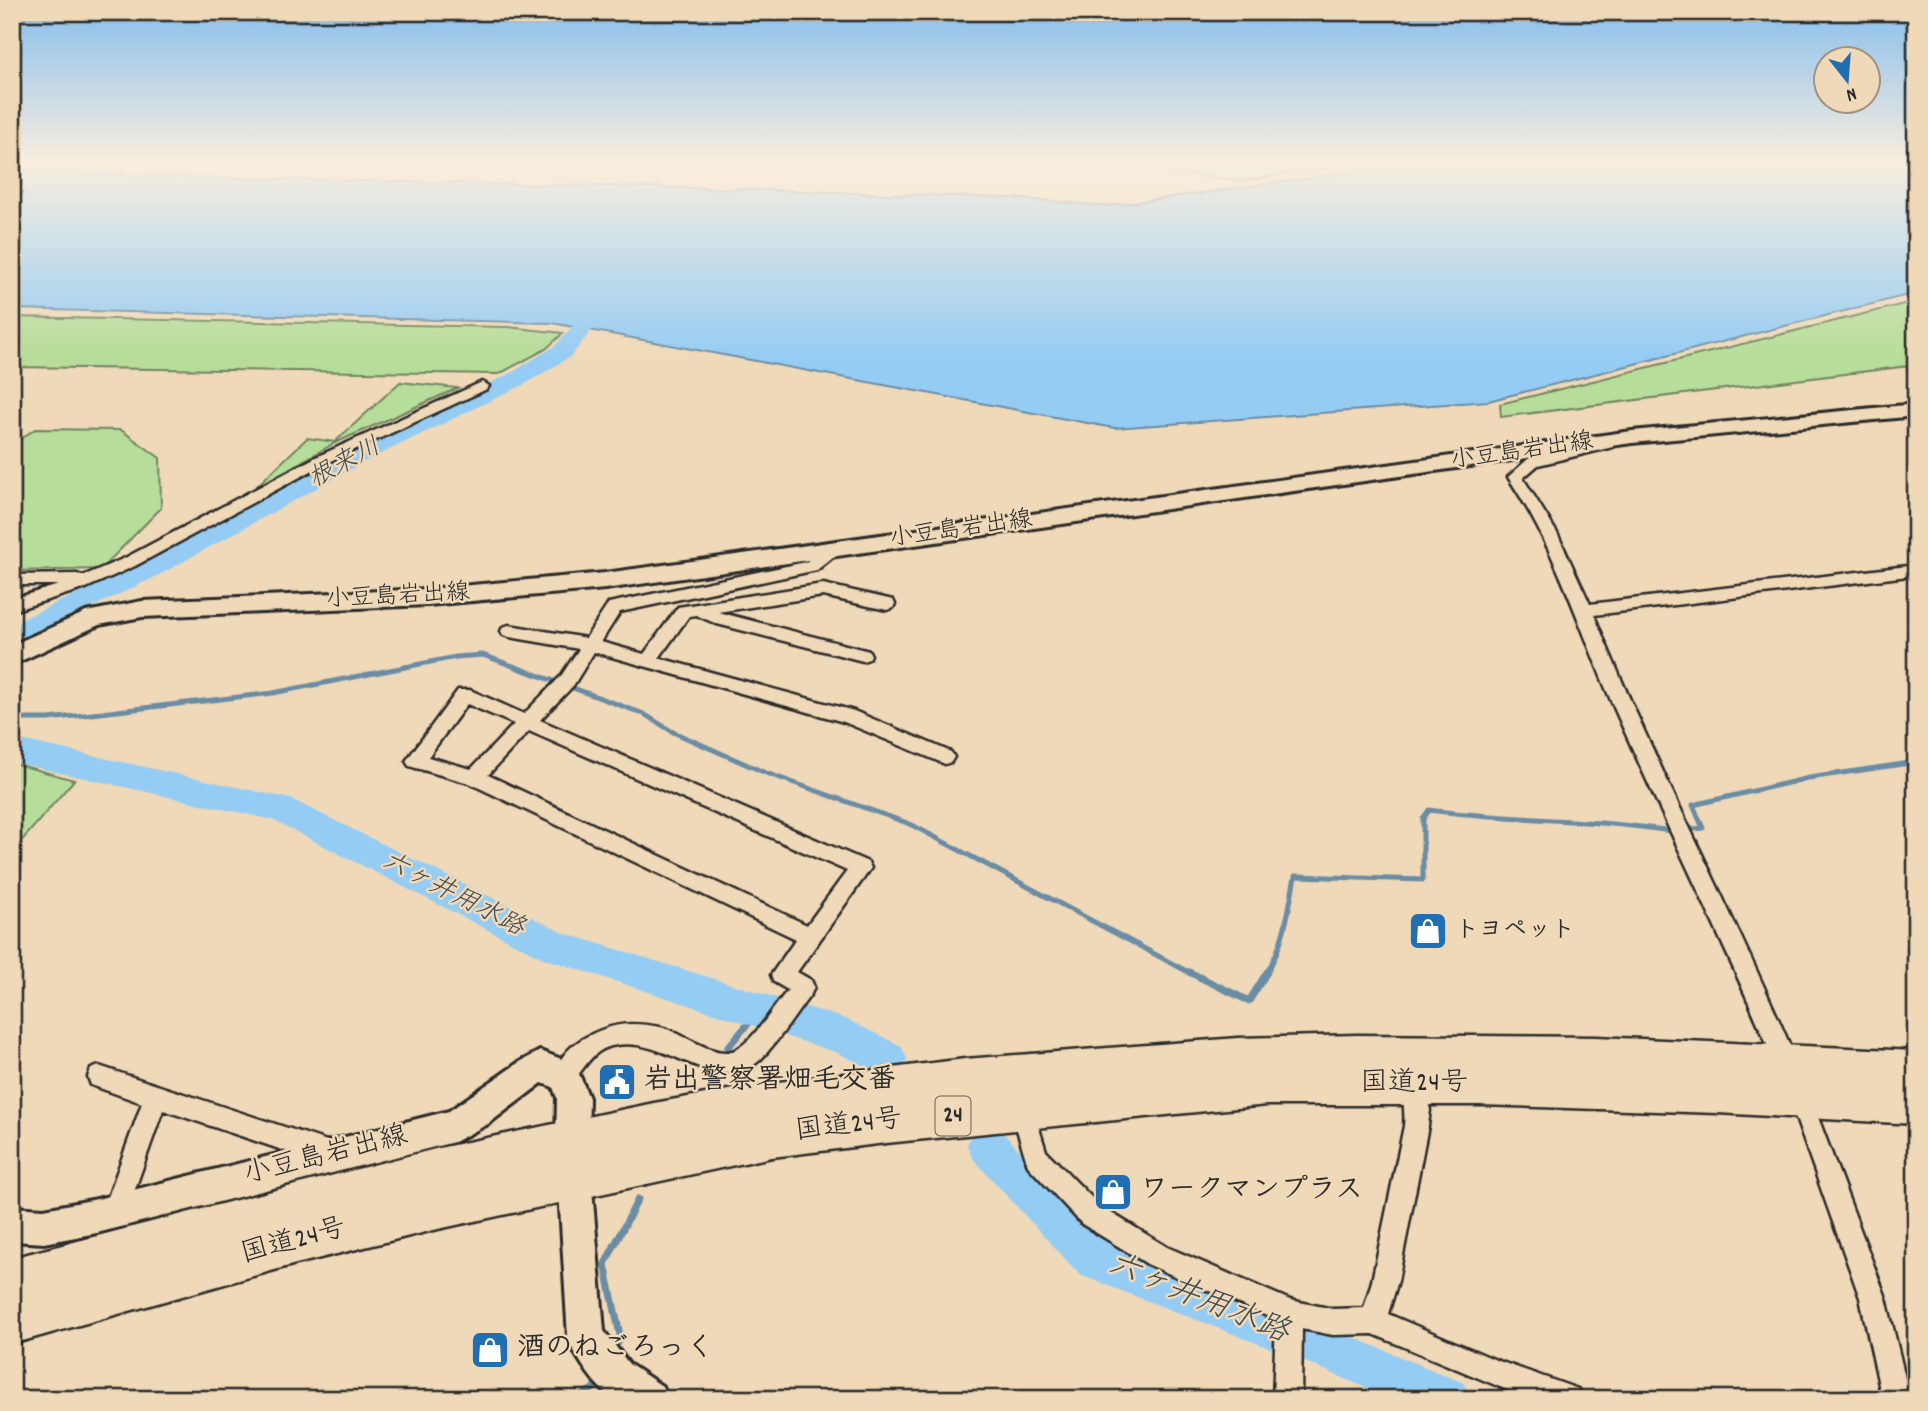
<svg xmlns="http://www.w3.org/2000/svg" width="1928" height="1411" viewBox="0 0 1928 1411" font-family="Dekko,'Klee One',sans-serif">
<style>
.green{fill:#b6dd99;stroke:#708462;stroke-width:2}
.water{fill:#95ccf4;stroke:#6b8ca4;stroke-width:2}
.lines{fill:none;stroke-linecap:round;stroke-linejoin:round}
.stream-far1{stroke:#6b8ca4;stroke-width:5}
.stream{stroke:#6b8ca4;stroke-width:7}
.river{fill:#95ccf4;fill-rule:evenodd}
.street-casing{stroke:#2b2b2b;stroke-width:5}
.secondary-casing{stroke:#2b2b2b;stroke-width:6}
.highway-casing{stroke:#2b2b2b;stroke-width:5}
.street{fill:#efd9b8;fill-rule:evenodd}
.secondary{fill:#efd9b8;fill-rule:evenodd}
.highway{fill:#efd9b8;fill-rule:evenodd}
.labels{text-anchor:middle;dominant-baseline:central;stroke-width:5;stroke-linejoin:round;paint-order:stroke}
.shield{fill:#efd9b8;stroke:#665f55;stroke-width:2}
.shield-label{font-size:23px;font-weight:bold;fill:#2b2b2b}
.street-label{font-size:24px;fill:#2b2b2b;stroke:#efd9b8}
.poi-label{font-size:24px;font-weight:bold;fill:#2b2b2b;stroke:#efd9b8;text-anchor:start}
.water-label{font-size:26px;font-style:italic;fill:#404b53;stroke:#efd9b8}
.near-poi-label{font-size:28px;font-weight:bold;fill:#2b2b2b;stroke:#efd9b8;text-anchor:start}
.near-street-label{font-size:28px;fill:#2b2b2b;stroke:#efd9b8}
.near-water-label{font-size:32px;font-style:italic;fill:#404b53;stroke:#efd9b8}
</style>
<rect width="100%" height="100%" fill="#efd9b8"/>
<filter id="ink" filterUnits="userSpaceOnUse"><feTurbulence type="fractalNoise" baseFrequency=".0143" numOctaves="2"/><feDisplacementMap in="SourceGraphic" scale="14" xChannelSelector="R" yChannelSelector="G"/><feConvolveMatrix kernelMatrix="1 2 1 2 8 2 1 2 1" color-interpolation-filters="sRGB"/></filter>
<g filter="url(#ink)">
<path class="green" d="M1096 162H1367L1241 181Z
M1916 301V365L1501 417 1500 404Z
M12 317 508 327 563 333 546 349 499 374 12 367Z
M400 382 458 388 335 443 256 487 307 438 335 442Z
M35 429 121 430 160 458 161 508 101 569 12 571V445Z
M12 763 74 780 12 852Z"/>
<path class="water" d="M1427 162H1916V293L1488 401 1114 428 552 323 12 309V169L144 176 737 189 1011 198 1107 206Z"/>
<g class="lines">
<path class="stream-far1" d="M12 719H49L273 693 456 657 483 655 644 714 673 732 766 773 910 824 1192 974
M1686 830 1703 828 1693 805 1809 778 1916 762
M1266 974C1284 945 1289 909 1295 876L1423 880V819L1429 810C1511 821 1595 818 1677 832"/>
<path class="stream" d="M1189 972 1249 1001 1267 972
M728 1047 760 1010
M618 1343 620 1335 605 1264 638 1199
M576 1399 594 1388"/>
<path class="river" d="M608 292 615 294 618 298 571 356 527 383 364 462 159 575 12 646V624L141 563 348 452 511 373 555 346 601 294Z
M12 738 291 799 564 933 846 1019 901 1046 907 1059 901 1072 888 1078 838 1053 543 958 273 820 12 762Z
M987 1125 1001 1131 1109 1244 1309 1319 1464 1383 1471 1399H1392L1306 1362 1080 1275 973 1159 967 1145 973 1131Z"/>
<g class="street-casing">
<path id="street" d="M482 382 489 386 487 389 326 463 135 566 86 588 12 611V599L59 585H12V575L77 574 83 576 125 558 316 457Z
M1608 440 1613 441V447L1538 465 1523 478 1557 533 1590 604 1916 565V575L1594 615C1656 768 1735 914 1799 1067L1796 1075 1788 1078 1780 1075C1729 952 1670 834 1616 712 1580 631 1558 552 1508 477L1528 459Z
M834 543 842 548 839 552 817 570 620 612 601 642 644 654 678 607 823 584 893 600 895 604 893 608 887 610 823 596 718 612 869 651 871 655 869 659 863 661 717 624 696 615 689 616 659 658 854 711 951 752 954 757 951 762 945 764 844 722 594 652 573 686 540 720 868 862 871 868 797 972 811 980 814 987 811 994C795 1015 780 1039 762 1058 719 1101 670 1037 617 1045 586 1049 584 1078 564 1086L556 1083 553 1075C562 1054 572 1043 592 1034 615 1023 634 1022 660 1027 680 1031 716 1060 735 1050 754 1041 774 1006 788 990L774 982 771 975 796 939 469 783 409 766 406 761 458 690H470L524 714 561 676 579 649 509 637 503 635 501 631 503 627 509 625 586 638 609 603 806 562ZM467 704 514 724 471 769 428 757ZM529 731 847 871 807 925 488 775Z
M99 1066 330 1142 338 1146 342 1154 338 1162 330 1166 163 1110 124 1220 115 1223 106 1220 103 1211 142 1103 91 1085 88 1077 91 1069Z
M1414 1074 1422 1077 1430 1110 1428 1126 1398 1281 1388 1314 1496 1360 1578 1389 1581 1399H1529L1373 1334 1333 1335 1302 1329 1301 1399H1273L1276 1320 1149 1265 1082 1224 1028 1166 1011 1110 1015 1102 1023 1098 1031 1102 1046 1151 1100 1206 1167 1247 1290 1300 1333 1309 1364 1308 1372 1281 1404 1126C1406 1110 1400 1091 1406 1077Z
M1799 1085 1807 1088 1810 1096 1886 1298 1910 1399H1882L1860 1298 1788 1096 1791 1088Z"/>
</g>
<g class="secondary-casing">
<path id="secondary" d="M1916 404V416L1632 443 605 589 428 605 142 617 99 625 12 665V645L86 612 142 601 428 589 605 573 1632 431Z
M540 1051 575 1064 589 1098 588 1141 604 1331 629 1364 662 1386 668 1399C652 1399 632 1402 617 1399 599 1395 574 1354 568 1338L556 1141 557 1098 553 1087 542 1083 488 1124 454 1142 97 1233 44 1243 12 1241V1207L44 1209 97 1199 449 1111 518 1063Z"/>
</g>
<g class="highway-casing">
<path id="highway" d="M1357 1035 1596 1037 1916 1051V1124L1717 1113 1480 1105H1267L886 1143 772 1157 438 1229 296 1264 12 1344V1258L439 1148 654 1103 762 1084 965 1059 1238 1038Z"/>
</g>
<use href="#street" class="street"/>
<use href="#secondary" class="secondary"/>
<use href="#highway" class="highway"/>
</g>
</g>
<linearGradient id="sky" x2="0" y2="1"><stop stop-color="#87beed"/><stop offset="0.45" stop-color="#f8eedf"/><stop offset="1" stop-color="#f8eedf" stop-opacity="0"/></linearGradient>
<rect width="1928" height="360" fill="url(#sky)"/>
<defs>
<g id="shop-square" transform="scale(2.0125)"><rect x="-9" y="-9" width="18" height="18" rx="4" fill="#1f6fb2" stroke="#efd9b8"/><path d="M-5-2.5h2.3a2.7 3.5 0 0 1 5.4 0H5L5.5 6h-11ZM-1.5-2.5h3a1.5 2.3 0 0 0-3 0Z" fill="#fff"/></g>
<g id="civic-square" transform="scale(2.0125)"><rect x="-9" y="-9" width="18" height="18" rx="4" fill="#1f6fb2" stroke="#efd9b8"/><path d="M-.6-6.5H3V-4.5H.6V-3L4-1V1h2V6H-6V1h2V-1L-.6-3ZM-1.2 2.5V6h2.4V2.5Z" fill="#fff"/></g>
</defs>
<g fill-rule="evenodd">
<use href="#shop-square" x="1428" y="931"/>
<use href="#civic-square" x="617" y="1082"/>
<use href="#shop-square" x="1113" y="1192"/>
<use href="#shop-square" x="490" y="1350"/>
</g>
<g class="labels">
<rect class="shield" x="935.5" y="1096.5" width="35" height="39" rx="5"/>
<g class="shield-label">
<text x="953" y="1116">24</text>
</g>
<g class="street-label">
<text transform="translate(1522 452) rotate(-8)">小豆島岩出線</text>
<text transform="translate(961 530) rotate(-8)">小豆島岩出線</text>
<text transform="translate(398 597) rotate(-3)">小豆島岩出線</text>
</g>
<g class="poi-label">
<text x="1455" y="931">トヨペット</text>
</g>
<g class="water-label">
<text transform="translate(345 464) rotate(-28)">根来川</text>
<text transform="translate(453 895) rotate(27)">六ヶ井用水路</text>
</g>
<g class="near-poi-label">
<text x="644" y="1082">岩出警察署畑毛交番</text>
<text x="1140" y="1192">ワークマンプラス</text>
<text x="517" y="1350">酒のねごろっく</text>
</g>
<g class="near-street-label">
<text x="1414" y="1085">国道24号</text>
<text transform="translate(849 1127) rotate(-7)">国道24号</text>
<text transform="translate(326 1157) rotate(-14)">小豆島岩出線</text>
<text transform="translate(294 1243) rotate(-15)">国道24号</text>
</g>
<g class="near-water-label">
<text transform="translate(1198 1300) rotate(22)">六ヶ井用水路</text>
</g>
</g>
<rect width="1928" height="1411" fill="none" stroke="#efd9b8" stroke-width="42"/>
<rect x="21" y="21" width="1886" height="1369" fill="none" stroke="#2b2b2b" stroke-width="2.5" filter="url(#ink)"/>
<g transform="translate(1847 80) rotate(163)"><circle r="33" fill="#efd9b8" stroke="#a19380" stroke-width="2"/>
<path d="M0-5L12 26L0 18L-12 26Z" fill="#1f6fb2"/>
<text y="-10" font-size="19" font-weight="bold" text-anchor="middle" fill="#2b2b2b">N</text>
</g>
</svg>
